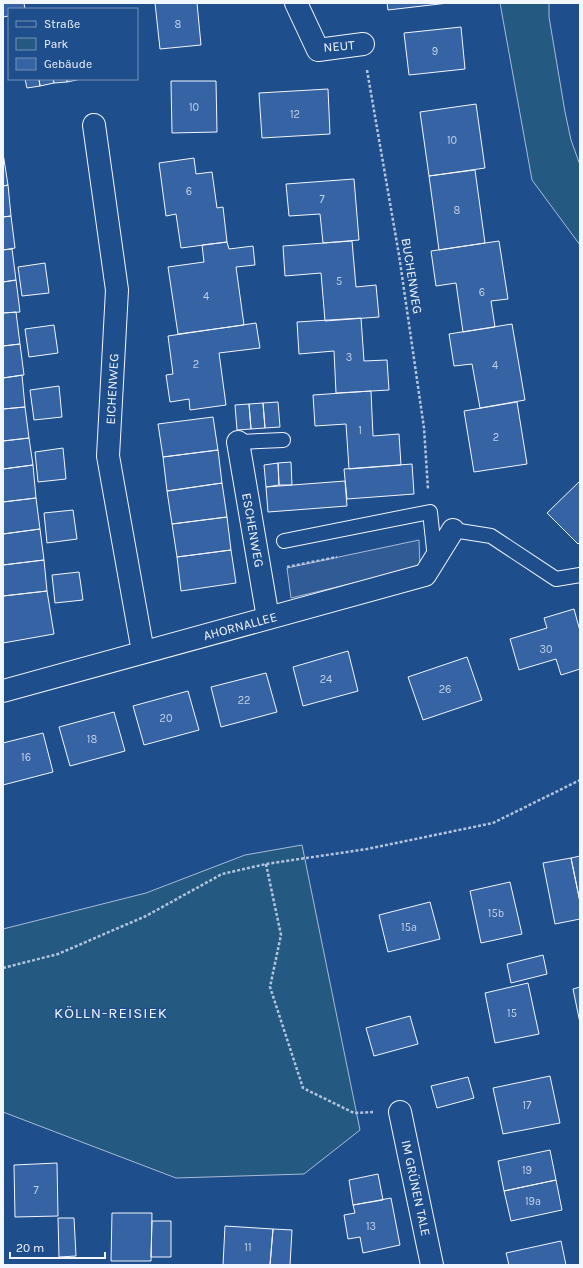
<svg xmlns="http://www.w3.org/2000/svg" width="583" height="1268" viewBox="0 0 583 1268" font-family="Karla,sans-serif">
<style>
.green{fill:#245a82;stroke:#a8bbd7}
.parking{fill:#305b95;stroke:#a8bbd7}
.building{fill:#3563a3;stroke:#f2f6ff}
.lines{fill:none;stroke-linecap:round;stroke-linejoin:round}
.service-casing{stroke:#f2f6ff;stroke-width:16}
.minor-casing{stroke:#f2f6ff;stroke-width:24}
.path{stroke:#b3c4dc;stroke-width:2.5;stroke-dasharray:3 2;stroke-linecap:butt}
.service{stroke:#1f4e8c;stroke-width:14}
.minor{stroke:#1f4e8c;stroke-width:22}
.labels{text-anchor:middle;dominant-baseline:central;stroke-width:3;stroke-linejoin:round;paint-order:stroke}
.number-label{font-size:11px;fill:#c3d1e8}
.street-label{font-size:13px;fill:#f2f6ff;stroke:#1f4e8c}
.quarter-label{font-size:15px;letter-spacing:1px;fill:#f2f6ff;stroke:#1f4e8c}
</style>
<rect width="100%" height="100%" fill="#1f4e8c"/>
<path class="green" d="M500 3H549V17L565 112 571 140 580 165V245L532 180Z
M302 845 360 1130 304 1174 176 1178 3 1112V929L146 893 245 855Z"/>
<path class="parking" d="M419 540 420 567 291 598 287 568Z"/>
<path class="building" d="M3 3H24L25 9H9V16L3 17Z
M155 3H197L201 45 160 49Z
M387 3H448L388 10Z
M461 27 465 69 409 75 404 33Z
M25 79H39L40 86 27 88Z
M39 79H53L54 83 40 86Z
M53 79H67V82L54 83Z
M67 79H81L67 82Z
M171 81H216L217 132 172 133Z
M328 89 330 134 262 138 259 93Z
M476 104 485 168 429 176 420 112Z
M3 153 8 185 3 186Z
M194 158 196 174 212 172 217 208 223 207 227 242 181 248 176 214 166 216 159 163Z
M475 170 485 243 439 250 429 176Z
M354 179 359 240 323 243 320 214 289 216 286 184Z
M8 185 11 216 3 217V186Z
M11 216 15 248 3 250V217Z
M352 241 356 287 376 285 379 317 325 321 321 273 285 276 283 246Z
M499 241 508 299 491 301 495 327 463 332 456 283 436 286 431 251Z
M227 242 229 249 253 246 255 265 236 267 244 325 178 334 168 267 204 262 202 245Z
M12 249 16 280 3 282V250Z
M45 263 49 293 22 296 18 267Z
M16 280 20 312 3 313V282Z
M16 312 20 344 3 346V313Z
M361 318 364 361 387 360 389 390 336 393 334 351 299 354 297 322Z
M256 323 260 348 219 353 226 405 190 410 189 399 170 402 166 375 173 374 168 336Z
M512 324 525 400 480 408 472 364 454 366 449 334Z
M54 325 58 353 29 357 25 329Z
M20 344 24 375 3 378V346Z
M22 375 25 407 3 409V378Z
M59 386 62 417 34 420 30 390Z
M371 391 373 436 399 434 401 465 349 469 346 424 315 426 313 395Z
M278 402 280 427 265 428 263 403Z
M517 402 527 464 474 472 464 411Z
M263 403 265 428 251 429 249 404Z
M249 404 251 429 237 430 235 405Z
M25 407 29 438 3 441V409Z
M213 417 218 450 163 457 158 424Z
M29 438 33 465 3 469V441Z
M63 448 66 479 38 482 35 452Z
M218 450 222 483 167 491 163 457Z
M291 462 292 485H279L278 463Z
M278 463 279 485 266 487 264 465Z
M412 464 414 494 347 499 344 469Z
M33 465 36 498 3 502V469Z
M345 481 347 506 268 512 266 487Z
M580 481V542L578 544 547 513Z
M222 483 227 517 172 524 167 491Z
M36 498 40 529 3 534V502Z
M73 510 77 539 47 543 44 513Z
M227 517 231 550 177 557 172 524Z
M40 529 44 560 3 565V534Z
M231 550 236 583 181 591 177 557Z
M44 560 47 591 3 596V565Z
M79 572 83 600 55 603 52 575Z
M47 591 54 634 3 643V596Z
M574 609 580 631V669L561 675 556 659 519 670 510 639 547 628 544 618Z
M348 651 358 691 303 706 293 667Z
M467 657 482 700 423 720 408 677Z
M266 673 277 712 221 727 211 687Z
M188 691 199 730 144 745 133 706Z
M114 712 125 751 70 766 59 727Z
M43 733 53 772 3 785V743Z
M580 856V902L571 858Z
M571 858 580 902V919L555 924 543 863Z
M510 882 522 934 481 943 470 891Z
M430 902 440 939 388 952 379 915Z
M543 955 547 974 511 983 507 964Z
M528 983 539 1034 495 1043 485 993Z
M580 987V1023L573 989Z
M410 1016 418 1044 374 1056 366 1028Z
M550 1076 560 1123 503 1134 493 1088Z
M468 1077 474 1098 437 1108 431 1086Z
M550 1150 556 1180 504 1191 498 1161Z
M57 1163 58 1216 15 1217 14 1165Z
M378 1174 383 1200 353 1205 349 1180Z
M556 1180 562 1210 511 1221 504 1191Z
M391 1198 400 1245 363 1253 360 1237 348 1239 344 1215 355 1213 353 1205Z
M112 1213H152L151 1261H111Z
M58 1218H74L76 1256 59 1257Z
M152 1221H171V1257H151Z
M225 1226 273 1229 270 1265H223Z
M273 1229 292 1230 290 1265H270Z
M561 1241 566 1265H509L506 1253Z"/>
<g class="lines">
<g class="service-casing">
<path id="service" d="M238 442 283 440
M453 530 491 536 556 579 580 575
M284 541 430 512 435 559"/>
</g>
<g class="minor-casing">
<path id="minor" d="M296 3 318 50 363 44
M94 125 117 290 108 456 143 652
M238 442 268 618
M3 691 425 575 453 530
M400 1112 432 1265"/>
</g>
<path class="path" d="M367 70 399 255 424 428 428 489
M287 567 337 557
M266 864 281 935 270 987 303 1088 354 1113 373 1112
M3 968 58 954 146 916 222 874 266 864 367 849 493 823 580 780"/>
<use href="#service" class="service"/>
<use href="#minor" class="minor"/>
</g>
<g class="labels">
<g class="number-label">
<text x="178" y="24">8</text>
<text x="435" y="51">9</text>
<text x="194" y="107">10</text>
<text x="295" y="114">12</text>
<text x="452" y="140">10</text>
<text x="189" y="191">6</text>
<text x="322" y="199">7</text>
<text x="457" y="210">8</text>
<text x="339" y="281">5</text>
<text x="482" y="292">6</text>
<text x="206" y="296">4</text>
<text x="349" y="357">3</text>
<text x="196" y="364">2</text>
<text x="495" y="365">4</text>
<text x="360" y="430">1</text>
<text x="496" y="437">2</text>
<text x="546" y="649">30</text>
<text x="326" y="679">24</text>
<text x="445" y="689">26</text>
<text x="244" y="700">22</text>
<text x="166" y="718">20</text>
<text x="92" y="739">18</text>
<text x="26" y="757">16</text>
<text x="496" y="913">15b</text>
<text x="409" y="927">15a</text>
<text x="512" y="1013">15</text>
<text x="527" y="1105">17</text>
<text x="527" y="1170">19</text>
<text x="36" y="1190">7</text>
<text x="533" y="1201">19a</text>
<text x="371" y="1226">13</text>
<text x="248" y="1247">11</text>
</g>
<g class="street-label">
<text transform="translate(339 46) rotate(-5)">NEUT</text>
<text transform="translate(412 276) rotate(81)">BUCHENWEG</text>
<text transform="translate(112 389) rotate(-87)">EICHENWEG</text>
<text transform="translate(253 530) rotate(80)">ESCHENWEG</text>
<text transform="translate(240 626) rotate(-15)">AHORNALLEE</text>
<text transform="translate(416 1188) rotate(78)">IM GRÜNEN TALE</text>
</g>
<g class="quarter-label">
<text x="111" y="1013">KÖLLN-REISIEK</text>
</g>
</g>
<rect width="583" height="1268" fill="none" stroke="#f2f6ff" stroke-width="8"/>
<rect x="8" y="8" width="130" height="72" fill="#1f4e8c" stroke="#7391ba"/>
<rect x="16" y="21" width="20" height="6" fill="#1f4e8c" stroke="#7391ba"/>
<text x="44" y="28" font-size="12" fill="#f2f6ff">Straße</text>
<rect x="16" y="38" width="20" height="12" fill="#245a82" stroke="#7391ba"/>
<text x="44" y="48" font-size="12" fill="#f2f6ff">Park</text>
<rect x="16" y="58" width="20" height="12" fill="#3563a3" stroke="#7391ba"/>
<text x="44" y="68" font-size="12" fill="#f2f6ff">Gebäude</text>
<path d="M10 1252v6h95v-6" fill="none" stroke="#f2f6ff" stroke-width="2"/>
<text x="16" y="1252" font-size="12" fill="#f2f6ff" stroke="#1f4e8c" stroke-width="3" paint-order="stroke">20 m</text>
</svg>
